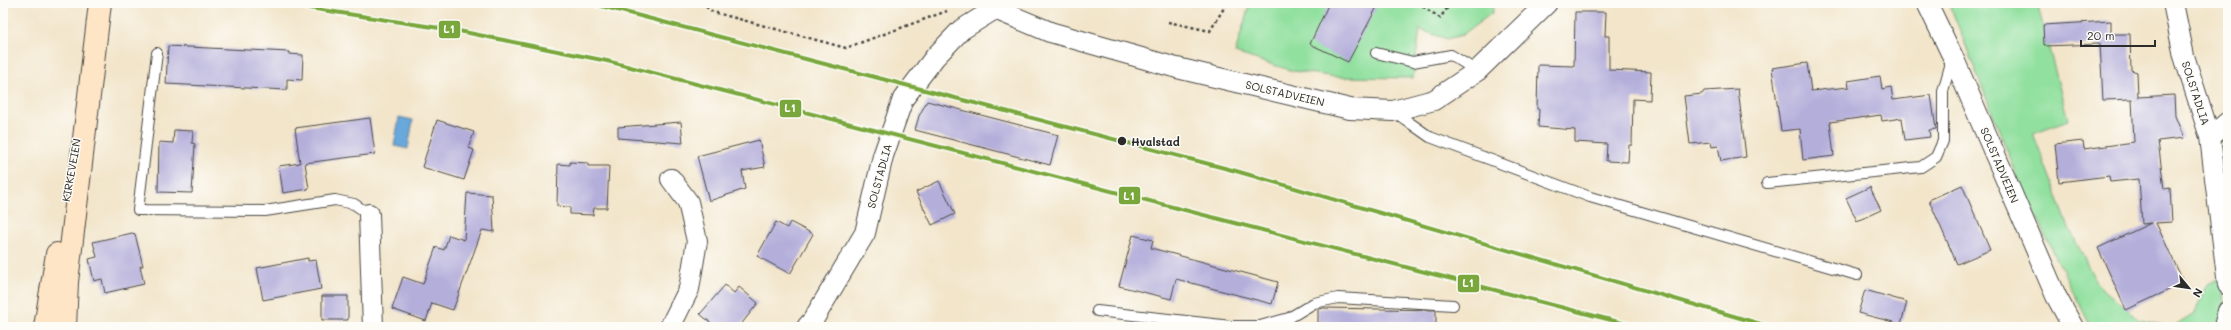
<svg xmlns="http://www.w3.org/2000/svg" width="2231" height="330" viewBox="0 0 2231 330" font-family="Mali,sans-serif">
<style>
.green{fill:#91e09f;stroke:#5e8665}
.water{fill:#68a8db;stroke:#4a6a83}
.building{fill:#b4aeda}
.lines{fill:none;stroke-linecap:round;stroke-linejoin:round}
.lane-casing{stroke:#494743;stroke-width:12}
.street-casing{stroke:#494743;stroke-width:22}
.secondary-casing{stroke:#494743;stroke-width:24}
.path{stroke:#494743;stroke-width:2.5;stroke-dasharray:3 3;stroke-linecap:butt}
.lane{stroke:#fff;stroke-width:10}
.street{stroke:#fff;stroke-width:20}
.secondary{stroke:#fee5c5;stroke-width:22}
.rail-1-casing{stroke:#fdfcf7;stroke-width:7}
.rail-1{stroke:#79a73b;stroke-width:4}
.stop-dot{fill:#2b2b2b;stroke:#fdfcf7;stroke-width:1.5}
.labels{text-anchor:middle;dominant-baseline:central;stroke-width:3;stroke-linejoin:round;paint-order:stroke}
.street-label{font-size:11px;fill:#2b2b2b;stroke:#fdfcf7}
.stop-label{font-size:11px;font-weight:bold;fill:#2b2b2b;stroke:#fdfcf7;text-anchor:start}
.line-badge{stroke:#fdfcf7;stroke-width:1.5}
.badge-label{font-size:11px;text-anchor:middle;font-weight:bold;fill:#fff}
</style>
<rect width="100%" height="100%" fill="#fdfcf7"/>
<filter id="ink" filterUnits="userSpaceOnUse"><feTurbulence type="fractalNoise" baseFrequency=".025" numOctaves="2"/><feDisplacementMap in="SourceGraphic" scale="8" xChannelSelector="R" yChannelSelector="G"/><feConvolveMatrix kernelMatrix="1 2 1 2 8 2 1 2 1" color-interpolation-filters="sRGB"/></filter>
<filter id="wash" filterUnits="userSpaceOnUse"><feTurbulence type="fractalNoise" baseFrequency=".012" numOctaves="4" result="noise"/><feDisplacementMap in="SourceGraphic" scale="16" xChannelSelector="R" yChannelSelector="G"/><feGaussianBlur stdDeviation="0.9" result="paint"/><feColorMatrix in="noise" values="0 0 0 0 0 0 0 0 0 0 0 0 0 0 0 0 0 1.4 0 .05"/><feComposite in="paint" operator="in"/></filter>
<g filter="url(#wash)">
<rect width="100%" height="100%" fill="#f2e5ca"/>
<path class="green" d="M1250 3H1492L1494 7 1492 13 1462 35 1447 39 1420 30 1413 78 1337 77 1293 71 1235 53Z
M1949 3H2037L2068 120 2033 133 2069 228 2097 284 2140 320 2172 327 2194 313 2208 284 2221 278 2225 309 2215 327H2093L2090 325 2023 191Z"/>
<path class="water" d="M399 117 413 120 408 149 394 146Z"/>
<g id="blocks">
<path class="building" d="M1329 3H1379L1348 62 1310 44Z
M1575 12H1606L1605 36H1609V70L1651 72 1650 100 1633 99 1632 145H1629L1628 162 1606 161 1607 144 1575 142V130L1538 127 1539 109H1537L1538 65 1574 66Z
M2111 21V34H2130L2131 70 2137 72 2138 97 2174 95 2175 116 2184 138 2158 141 2164 189 2170 188 2172 222 2156 223 2184 283 2126 310 2098 248 2151 223 2142 224 2139 179 2110 182 2109 176 2059 182 2055 144 2083 141 2084 149 2134 142 2132 99 2103 100 2100 44 2044 46 2043 25Z
M168 46 289 52V54L303 55 302 80 287 79V90L166 84Z
M1807 63 1811 91 1849 87 1848 81 1880 76 1882 89 1891 87 1893 100 1931 95 1936 129 1929 130 1930 137 1905 140 1902 118 1882 121 1881 115 1830 122 1834 156 1803 160 1800 129 1781 131 1772 68Z
M1738 89 1746 157 1721 161 1718 146 1712 147 1711 142 1690 144 1684 96 1702 94 1704 91Z
M927 101 1058 135 1050 165 915 130 919 116Z
M370 118 375 154 305 163 309 189 283 193 279 166 300 163 295 128Z
M437 120 474 132 469 148 474 150 464 180 422 167Z
M681 122 683 143 618 138V127Z
M174 130 193 131 192 143 195 144 192 193 158 192 159 142 173 143Z
M759 140 765 167 742 171 745 189 709 201 697 156Z
M570 162 588 163V166H609L607 208H594L593 215 570 214V207L557 206 558 164 570 165Z
M939 181 955 214 932 225 916 192Z
M1962 185 1990 250 1957 264 1929 200Z
M1870 187 1881 210 1857 221 1846 198Z
M467 193 492 195 494 232 482 230 453 310 432 303 426 321 392 309 403 277 423 284 436 247 444 250 449 235 464 240Z
M776 222 787 228 790 222 813 234 790 274 757 256Z
M132 233 135 234 143 266H140L144 284 105 293 102 279 94 281 89 259 97 257 93 242Z
M1133 235 1153 240 1151 248 1278 282 1272 304 1176 279 1171 299 1119 286Z
M308 258V261L316 260 321 289 263 300 257 268Z
M725 285 734 293 739 287 758 303 739 327H716L700 314Z
M1865 290 1907 302 1901 324 1858 313Z
M322 296H348V320H322Z
M1324 308 1436 310V327H1318V309Z"/>
</g>
</g>
<g filter="url(#ink)">
<use href="#blocks" fill-opacity="0" stroke="#494743" stroke-width="1"/>
<g class="lines">
<g class="lane-casing">
<path id="lane" d="M157 53 138 210 265 211 335 200 354 204 369 214
M1376 53 1413 62 1451 55 1477 71
M1393 111 1430 137 1590 197 1857 275
M1767 183 1921 167 1936 157 1943 141V91L1952 59
M1097 311 1231 326H1260L1289 318 1314 303 1338 298 1453 305"/>
</g>
<g class="street-casing">
<path id="street" d="M1927 3 1953 57 2056 296 2073 327
M2173 3 2184 56 2210 137
M995 9 1050 32 1177 68 1350 109 1393 111 1434 100 1477 71 1547 3
M2228 122 2210 137 2228 285
M369 214 373 327
M670 327 689 289 697 241 688 202 671 179
M807 327 813 320 865 233 883 156 903 99 935 57 961 30 995 9 996 3
M2224 327 2228 311"/>
</g>
<g class="secondary-casing">
<path id="secondary" d="M45 327 57 254
M65 327 67 282 100 3"/>
</g>
<path class="path" d="M701 3 713 12 846 48 947 11
M1418 3 1440 18 1451 3
M1168 22 1210 31 1227 3"/>
<use href="#lane" class="lane"/>
<use href="#street" class="street"/>
<use href="#secondary" class="secondary"/>
<g class="rail-1-casing">
<path id="rail-1" d="M276 3 459 31 607 61 1638 327
M590 3 1236 171 1771 327"/>
</g>
<use href="#rail-1" class="rail-1"/>
</g>
</g>
<circle class="stop-dot" cx="1122" cy="141" r="5"/>
<g class="labels">
<g class="street-label">
<text transform="translate(1285 93) rotate(13)">SOLSTADVEIEN</text>
<text transform="translate(2196 93) rotate(72)">SOLSTADLIA</text>
<text transform="translate(2000 165) rotate(67)">SOLSTADVEIEN</text>
<text transform="translate(71 170) rotate(-80)">KIRKEVEIEN</text>
<text transform="translate(879 176) rotate(-75)">SOLSTADLIA</text>
</g>
<g class="stop-label">
<text x="1131" y="141">Hvalstad</text>
</g>
</g>
<g class="line-badge">
<rect x="438" y="20" width="23" height="19" rx="4" fill="#79a73b"/>
<rect x="779" y="99" width="23" height="19" rx="4" fill="#79a73b"/>
<rect x="1118" y="186" width="23" height="19" rx="4" fill="#79a73b"/>
<rect x="1457" y="274" width="23" height="19" rx="4" fill="#79a73b"/>
</g>
<g class="badge-label">
<text x="449" y="33">L1</text>
<text x="790" y="112">L1</text>
<text x="1129" y="200">L1</text>
<text x="1468" y="287">L1</text>
</g>
<rect width="2231" height="330" fill="none" stroke="#fdfcf7" stroke-width="16"/>
<g transform="translate(2189 288) rotate(119)" stroke="#fdfcf7" stroke-width="3" paint-order="stroke">
<path d="M0-3L7 15L0 10L-7 15Z" fill="#2b2b2b"/>
<text y="-6" font-size="11" font-weight="bold" text-anchor="middle" fill="#2b2b2b">N</text>
</g>
<path d="M2081 40v6h74v-6" fill="none" stroke="#2b2b2b" stroke-width="2"/>
<text x="2087" y="40" font-size="12" fill="#2b2b2b" stroke="#fdfcf7" stroke-width="3" paint-order="stroke">20 m</text>
</svg>
